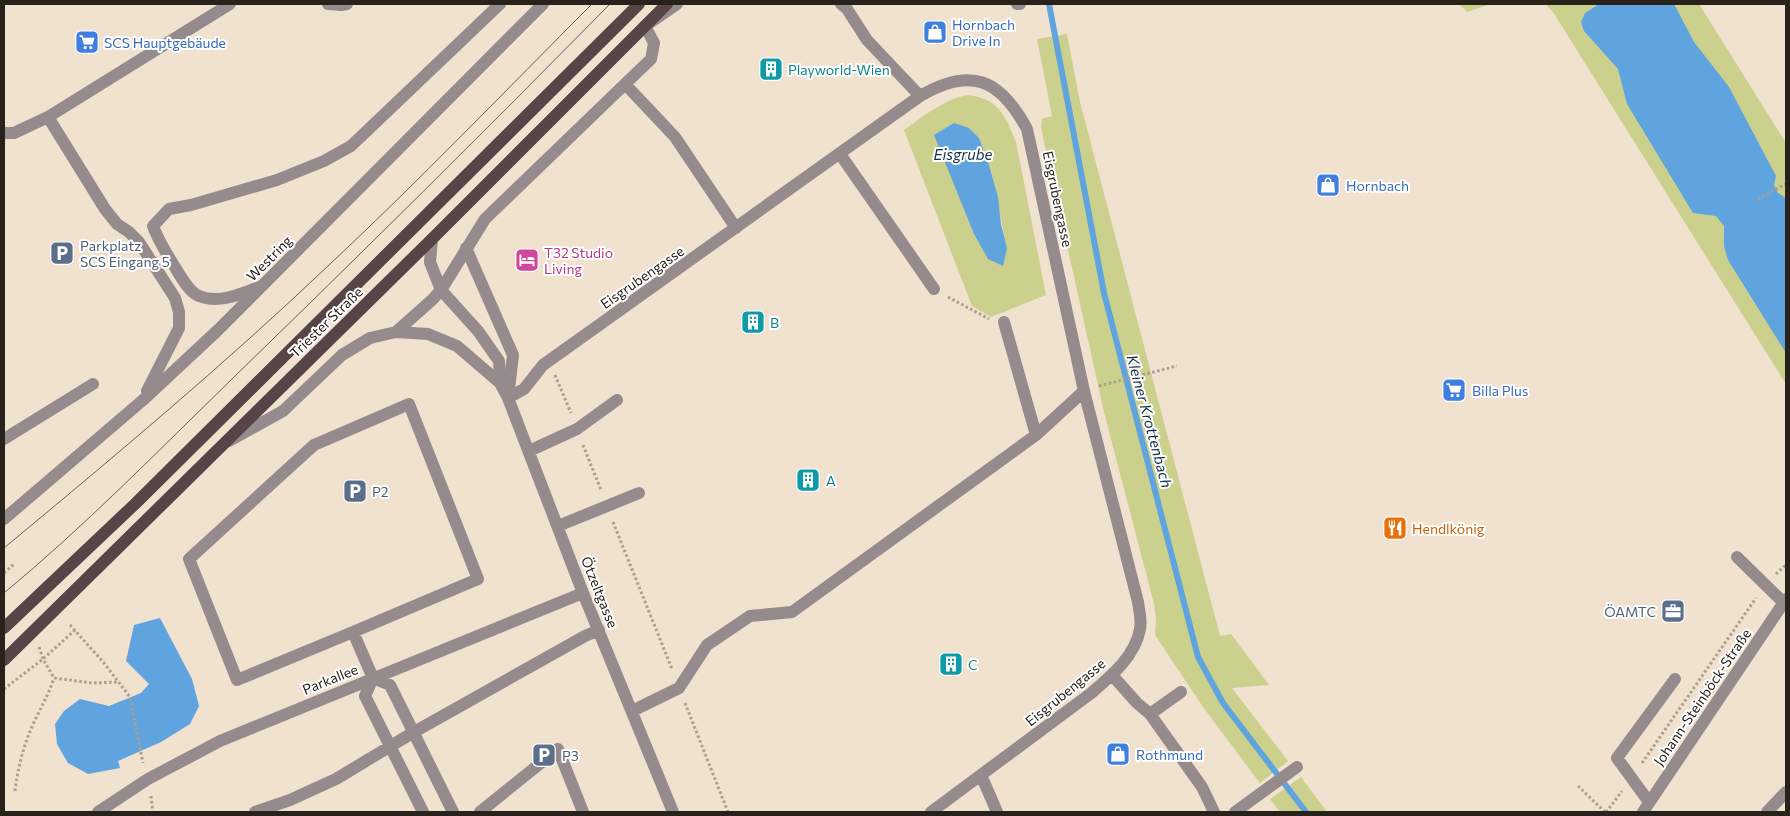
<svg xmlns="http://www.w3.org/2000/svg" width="1790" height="816" viewBox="0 0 1790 816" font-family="Commissioner,sans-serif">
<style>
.green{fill:#cbd08c;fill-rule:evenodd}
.water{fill:#5fa3df}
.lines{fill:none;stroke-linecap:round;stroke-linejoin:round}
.stream{stroke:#5fa3df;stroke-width:6}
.path{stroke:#aa9e8f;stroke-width:3;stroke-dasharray:2.5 2.5;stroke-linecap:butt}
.minor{stroke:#968b8c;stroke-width:12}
.major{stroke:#564446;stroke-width:12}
.tram{stroke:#6a6156;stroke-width:1}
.labels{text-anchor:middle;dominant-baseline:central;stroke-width:4;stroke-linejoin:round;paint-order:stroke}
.shop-label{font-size:14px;fill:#366cbe;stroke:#fff;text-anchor:start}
.culture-label{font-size:14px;fill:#0d838f;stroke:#fff;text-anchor:start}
.street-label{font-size:14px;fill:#28221b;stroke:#fff}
.service-label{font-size:14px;fill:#4e5e75;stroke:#fff;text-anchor:start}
.hotel-label{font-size:14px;fill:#b23c85;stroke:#fff;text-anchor:start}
.food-label{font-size:14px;fill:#c56008;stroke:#fff;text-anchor:start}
.water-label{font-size:15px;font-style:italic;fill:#14314a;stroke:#fff}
</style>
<rect width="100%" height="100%" fill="#f1e1cf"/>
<path class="green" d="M1459 4H1491L1467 12Z
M1545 4H1699L1786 143V382L1784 381 1553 12Z
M1067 34 1080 102 1220 636 1231 634 1269 685 1232 688 1288 761 1260 783 1203 707 1155 635 1156 620 1154 604 1104 412 1041 128 1042 119 1052 116 1037 39Z
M967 95C998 98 1005 115 1016 142L1046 295 991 317 972 306 904 130C924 116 943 100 967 95ZM969 128C997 160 997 209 1007 248L974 234 963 205Z
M1301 777 1327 812H1280L1270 799Z"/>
<path class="water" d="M1599 4H1674L1694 42 1729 87 1776 176 1774 185 1778 193 1786 198V353L1728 260 1724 246V226L1716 216 1693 213 1627 104 1618 69 1584 31 1581 22 1585 13Z
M954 123 969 128 979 138 989 165 998 197 1001 224 1007 248 1003 266 988 259 974 234 934 135Z
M160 618 192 679 199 706 190 724 161 742 118 761 120 768 88 774 68 763 57 744 55 724 64 711 80 699 109 706 141 693 149 684 126 661 134 625Z"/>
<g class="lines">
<path class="stream" d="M1049 4 1104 293 1198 657 1223 703 1306 812"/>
<path class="path" d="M1758 199 1786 184
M948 297 989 319
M555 375 571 413
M1099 386 1177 366
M583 445 601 490
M613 522 672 669
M4 573 14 564
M1776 574 1786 565
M70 625 104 663 130 697 143 763
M39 647 43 659 54 678 92 683 118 682
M4 689 43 659 75 630
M685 703 728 812
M1642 763 1756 598
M1578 786 1605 812
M15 791C18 767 24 743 35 720 42 706 49 693 54 678
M151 796 153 812
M1606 812 1622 791"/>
<path class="minor" d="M328 4 341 5 347 4
M841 4 847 9 867 40 920 96
M1017 4H1020
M625 84 675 137 736 228
M48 117 105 209 117 224 129 232 139 242 175 298 179 312V328L147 391
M4 133H14L48 117 230 4
M840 154 934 289
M432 239 430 262 441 290 478 331 499 361 500 383 508 398 583 593 673 812
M466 248 513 355 508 398
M259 287C241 294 219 304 199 296 188 292 179 273 173 264 165 251 158 240 153 226L169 209 191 205 277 180 324 161 351 146 500 4
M1004 322 1036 435
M396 332 433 299 441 290 485 219 651 59 654 43 645 26 677 4
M508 398 524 389 543 365 920 96C971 66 1000 79 1027 129L1084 391 1138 602C1139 610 1142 621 1140 629 1135 657 1110 677 1090 694L931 812
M4 439 93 384
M229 441 283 411 342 355 370 338 396 332 428 334 457 346 500 383
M529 451 577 429 617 400
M4 519 143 400 218 330 543 4
M558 526 639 493
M1737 557 1786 605
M353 632 478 579 409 404 314 445 189 559 237 680 353 632 373 678 390 685 453 812
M1112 675 1137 703 1150 714 1181 692
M373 678 365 696 423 812
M632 711 679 688 707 645 750 616 792 612 1036 435 1084 391
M1150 714 1202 787 1214 812
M981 775 997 812
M1649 802 1617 758 1675 679
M98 812 148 779 220 741 583 593
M255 812 290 800 336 779 414 732 585 636 599 630
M480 812 558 749 583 812
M1235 812 1297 767
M1643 812 1786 599
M1767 812 1786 792"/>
<path class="major" d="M4 628 135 504 639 4
M4 660 432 239 667 4"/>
<path class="tram" d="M4 548C115 456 225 364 329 265 419 181 505 91 592 4
M4 593C84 527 158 451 233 378 360 255 486 130 610 4"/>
</g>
<defs>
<g id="shop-square" transform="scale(1.25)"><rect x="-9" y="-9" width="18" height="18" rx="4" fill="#3f7fe0" stroke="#fff"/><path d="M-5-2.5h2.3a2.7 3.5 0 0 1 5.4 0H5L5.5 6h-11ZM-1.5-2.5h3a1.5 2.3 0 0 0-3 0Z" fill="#fff"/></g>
<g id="supermarket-square" transform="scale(1.25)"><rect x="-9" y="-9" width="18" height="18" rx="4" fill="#3f7fe0" stroke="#fff"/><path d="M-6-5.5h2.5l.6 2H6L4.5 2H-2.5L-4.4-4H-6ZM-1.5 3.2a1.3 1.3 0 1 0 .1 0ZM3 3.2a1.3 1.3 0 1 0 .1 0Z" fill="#fff"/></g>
<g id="building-square" transform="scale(1.25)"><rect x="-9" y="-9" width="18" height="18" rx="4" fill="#0f9aa8" stroke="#fff"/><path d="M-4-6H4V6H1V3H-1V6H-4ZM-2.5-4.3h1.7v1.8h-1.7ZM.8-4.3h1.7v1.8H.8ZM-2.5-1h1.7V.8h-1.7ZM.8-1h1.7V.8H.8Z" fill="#fff"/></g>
<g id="parking-square" transform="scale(1.25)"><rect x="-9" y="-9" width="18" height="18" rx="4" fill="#5c6f8a" stroke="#fff"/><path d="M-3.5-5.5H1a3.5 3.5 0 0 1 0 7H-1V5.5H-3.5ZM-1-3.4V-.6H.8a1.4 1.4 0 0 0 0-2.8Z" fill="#fff"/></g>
<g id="hotel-square" transform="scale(1.25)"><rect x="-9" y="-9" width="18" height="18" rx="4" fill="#d1479c" stroke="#fff"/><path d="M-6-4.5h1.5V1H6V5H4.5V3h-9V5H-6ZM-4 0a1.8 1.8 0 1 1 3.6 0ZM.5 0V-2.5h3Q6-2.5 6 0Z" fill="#fff"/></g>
<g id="restaurant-square" transform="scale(1.25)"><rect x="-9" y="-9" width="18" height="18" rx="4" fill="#e8710a" stroke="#fff"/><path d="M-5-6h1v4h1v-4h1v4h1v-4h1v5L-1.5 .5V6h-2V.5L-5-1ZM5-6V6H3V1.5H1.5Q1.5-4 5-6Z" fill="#fff"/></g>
<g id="office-square" transform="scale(1.25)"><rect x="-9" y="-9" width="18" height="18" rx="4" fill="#5c6f8a" stroke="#fff"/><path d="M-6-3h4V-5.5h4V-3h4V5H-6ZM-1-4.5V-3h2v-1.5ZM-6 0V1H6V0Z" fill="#fff"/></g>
</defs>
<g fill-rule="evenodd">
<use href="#shop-square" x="935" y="32"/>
<use href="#supermarket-square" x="87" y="42"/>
<use href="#building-square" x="771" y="69"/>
<use href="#shop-square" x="1328" y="185"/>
<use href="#parking-square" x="62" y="253"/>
<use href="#hotel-square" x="527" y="260"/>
<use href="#building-square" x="753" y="322"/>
<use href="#supermarket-square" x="1454" y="390"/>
<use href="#building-square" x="808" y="480"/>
<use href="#parking-square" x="355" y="491"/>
<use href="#restaurant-square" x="1395" y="528"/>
<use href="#office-square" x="1673" y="611"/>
<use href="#building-square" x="951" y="664"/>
<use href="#shop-square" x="1118" y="754"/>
<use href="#parking-square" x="544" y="755"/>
</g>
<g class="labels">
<g class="shop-label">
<text x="952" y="24">Hornbach<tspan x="952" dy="16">Drive In</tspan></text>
<text x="104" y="42">SCS Hauptgebäude</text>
<text x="1346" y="185">Hornbach</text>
<text x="1472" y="390">Billa Plus</text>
<text x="1136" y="754">Rothmund</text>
</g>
<g class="culture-label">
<text x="788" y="69">Playworld-Wien</text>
<text x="770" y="322">B</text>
<text x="826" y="480">A</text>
<text x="968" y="664">C</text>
</g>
<g class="street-label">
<text transform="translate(1058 199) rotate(78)">Eisgrubengasse</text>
<text transform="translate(269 258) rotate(-45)">Westring</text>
<text transform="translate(642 277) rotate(-35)">Eisgrubengasse</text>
<text transform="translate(326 322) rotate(-44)">Triester Straße</text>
<text transform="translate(600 592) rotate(68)">Ötzeltgasse</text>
<text transform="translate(330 679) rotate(-22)">Parkallee</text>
<text transform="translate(1065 692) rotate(-39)">Eisgrubengasse</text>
<text transform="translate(1702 697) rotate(-56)">Johann-Steinböck-Straße</text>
</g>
<g class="service-label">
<text x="80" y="245">Parkplatz<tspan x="80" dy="16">SCS Eingang 5</tspan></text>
<text x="372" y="491">P2</text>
<text x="1656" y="611" text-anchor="end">ÖAMTC</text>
<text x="562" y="755">P3</text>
</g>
<g class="hotel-label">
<text x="544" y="252">T32 Studio<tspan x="544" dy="16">Living</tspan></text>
</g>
<g class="food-label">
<text x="1412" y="528">Hendlkönig</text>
</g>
<g class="water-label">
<text x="963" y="154">Eisgrube</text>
<text transform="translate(1150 421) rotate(75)">Kleiner Krottenbach</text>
</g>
</g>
<rect width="1790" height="816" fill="none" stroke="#28221b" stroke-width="10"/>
</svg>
